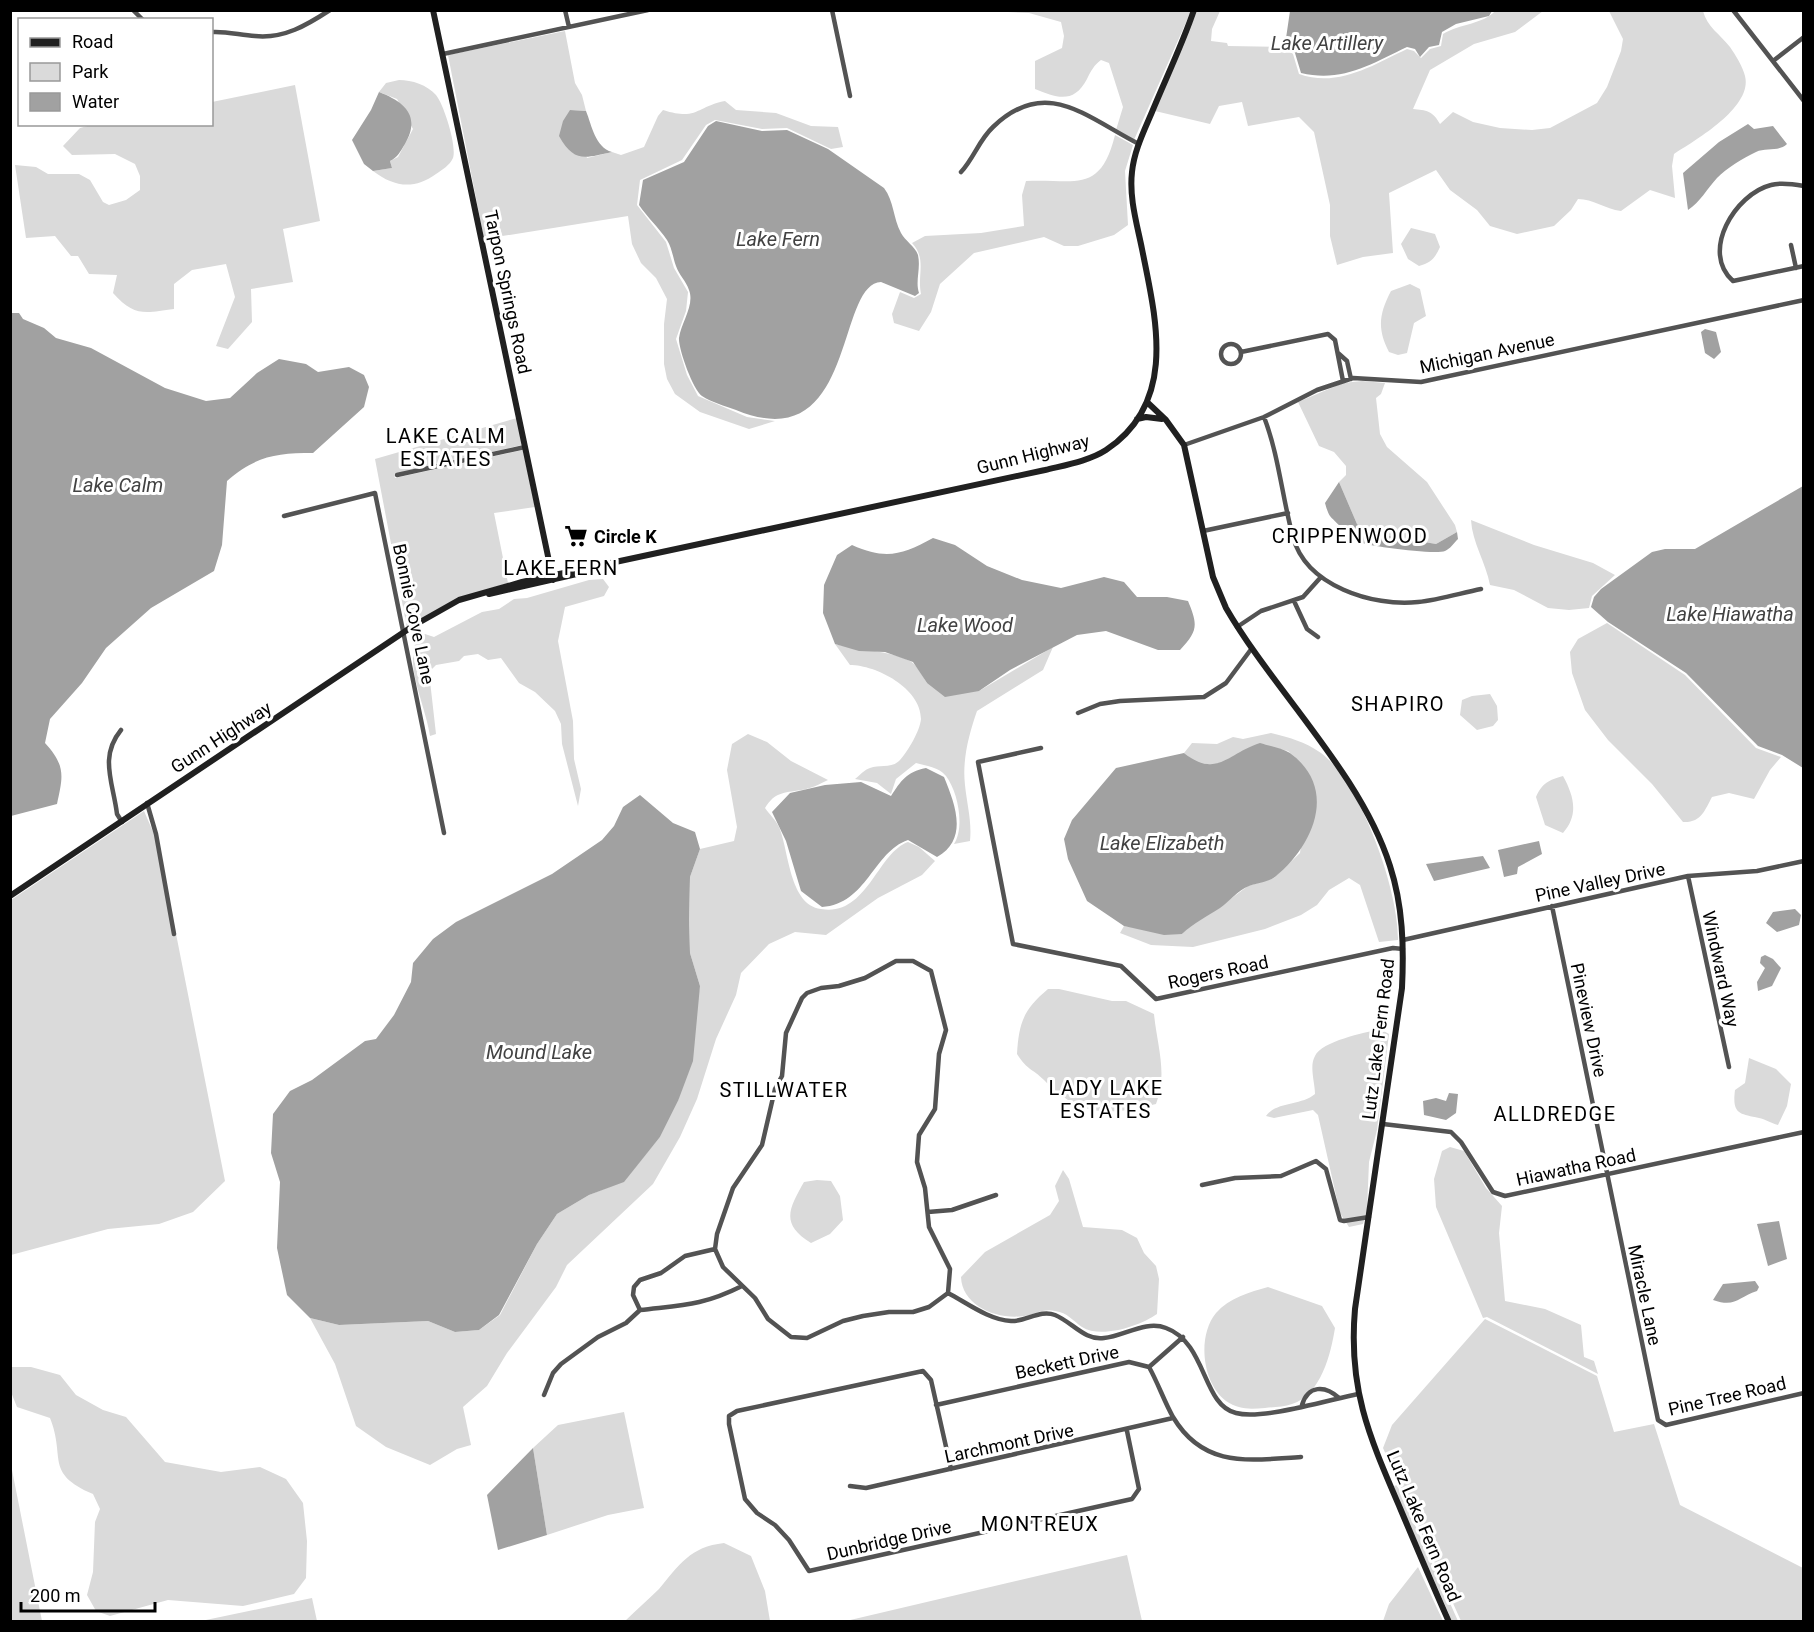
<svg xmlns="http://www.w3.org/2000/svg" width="1814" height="1632" viewBox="0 0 1814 1632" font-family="Roboto,sans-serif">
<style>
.green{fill:#dadada}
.water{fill:#a1a1a1}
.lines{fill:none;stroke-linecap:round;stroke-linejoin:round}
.minor{stroke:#535353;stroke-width:4.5}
.secondary{stroke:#202020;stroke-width:6}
.labels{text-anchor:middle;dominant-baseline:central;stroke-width:6;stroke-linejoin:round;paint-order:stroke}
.street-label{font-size:18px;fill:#000;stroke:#fff}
.poi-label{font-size:18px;font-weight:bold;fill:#000;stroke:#fff;text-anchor:start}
.water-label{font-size:20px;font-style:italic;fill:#424242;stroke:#fff}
.neighbourhood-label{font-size:20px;letter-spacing:1.5px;fill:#000;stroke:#fff}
</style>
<rect width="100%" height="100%" fill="#fff"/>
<path class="green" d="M987 11H1191L1134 140 1116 130 1123 107 1109 63 1101 60C1094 65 1091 71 1087 79 1074 104 1057 98 1035 89V61L1062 48 1064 36 1061 22 1029 13Z
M1197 11H1220L1212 29 1211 41 1227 43 1228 46 1285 47 1293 54 1299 74C1338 88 1373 65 1407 49L1414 51 1421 58 1430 49 1441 46 1443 34C1459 24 1484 24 1495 11H1543L1515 32 1474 44 1430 70 1413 109C1426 110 1433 111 1440 124L1453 112 1473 122 1500 128 1532 130 1550 128 1597 103 1607 87 1621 51 1623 39 1609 11H1703C1707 27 1720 34 1730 47 1735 54 1743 67 1745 76 1753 107 1696 140 1674 154L1672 166 1675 198 1650 190 1621 211C1605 209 1593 199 1578 199L1571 210 1554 226 1517 234 1490 226 1477 210 1450 190 1436 170 1389 193 1393 253 1363 257 1337 265 1330 236V205L1314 132 1299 117 1248 126 1242 102 1219 106 1210 124 1155 111Z
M565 31 575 83 582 95 586 111 570 110 587 158 612 152 621 155 644 147 658 116 663 110C698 121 695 107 725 101L736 110 776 113 811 126 838 127 843 147 831 149 787 128 762 129 715 120 706 125 682 160 640 180 637 205 666 242 674 268 688 292 686 311 676 339 687 375 698 396 747 417 775 421 749 429 700 412 675 394 667 379 664 364V324L667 299 656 278 641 263 632 244 628 216 484 239 448 55Z
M399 80C412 80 427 85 436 95 444 105 457 146 453 158 450 165 442 170 436 174 414 190 394 187 373 171L392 168 390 161 398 157 413 129 397 99 379 92 386 83Z
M295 85 320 221 283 229 293 282 251 289 252 322 228 349 216 346 235 297 226 264 192 270 174 284V309C145 313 134 317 113 293L117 275 89 274 78 256H71L55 236 26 238 15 165 36 167 48 174H79L90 180 103 202 109 205 126 200 140 190V176L135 164 115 154 72 155 63 146 80 128 95 124H212V102Z
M1115 135 1133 145 1125 171 1128 225 1114 235 1078 246H1064L1044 237 974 253 940 284 931 312 919 331 894 323 892 314 900 292 914 298 921 294C917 275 927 259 912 243L925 236 981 233 1024 226 1022 195 1026 181C1073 178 1100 196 1115 135Z
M1411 228 1435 234 1440 247C1435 258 1431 263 1419 266L1408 259 1401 244Z
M1410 284 1420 289 1426 316 1414 323 1407 353 1398 355 1389 352C1377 329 1379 314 1391 291Z
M1362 381 1385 383 1381 394 1376 398 1380 434 1387 447 1427 482 1455 525 1457 532 1436 544 1389 536 1371 537 1357 524 1339 482 1346 475V466L1334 452 1319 446 1298 402 1343 383Z
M517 418 522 445 394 474 395 478 523 450 535 507 494 513 508 583 459 598 407 628 375 459Z
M1471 520 1534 545 1593 563 1615 575 1592 596 1589 608 1569 610 1548 608 1514 590 1490 585C1486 563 1472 542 1471 520Z
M603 579 609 587 604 596 565 607 558 641 573 721 574 759 581 789 578 806 562 744 561 724 555 711 535 692 519 683 501 658 488 660 478 654 464 656 459 661 436 665 429 672 436 734 430 736C426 706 404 666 417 639L425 634 434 637 482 612 499 609 514 599 527 598 589 580Z
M1607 623 1685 675 1756 748 1781 757 1770 770 1754 799 1729 793 1712 797C1705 810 1701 823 1683 822L1652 784 1608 740 1585 710 1572 673 1570 652 1578 639Z
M835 644C854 649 902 652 914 664 919 669 923 677 927 683L979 691 1053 647 1043 670 977 711C969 734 962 760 965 785 967 805 972 821 970 841L954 844C965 827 958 792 946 776 939 767 926 766 916 763L896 779 891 794 877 783 855 779C859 776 865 769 870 768 879 764 892 769 900 760 908 751 920 731 921 719 921 688 876 665 850 665Z
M1490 694 1497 706 1498 720 1493 726 1477 730 1460 715 1462 700 1472 696Z
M1271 733C1290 738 1304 741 1321 753 1361 783 1399 891 1398 940L1379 942 1360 885 1349 878 1329 890 1317 905 1301 915 1265 929 1193 947 1151 945 1120 933 1124 926 1182 934 1198 919 1221 906 1248 886 1274 878 1300 853 1310 776 1297 759 1288 751 1276 748 1230 758 1217 765 1197 763 1184 753 1192 743 1217 744 1233 737 1243 739Z
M748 734 767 742 791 761 828 780C820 784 810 789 801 790 783 793 775 792 765 808 769 814 776 820 779 827 789 850 789 905 821 909 867 917 877 853 908 842L919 847 935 861 922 875 878 898 826 935 795 932 769 944 741 973 736 995 716 1039 697 1099 680 1137 653 1184 567 1265 556 1287 507 1353 487 1386 463 1407 471 1445 457 1449 430 1465 386 1447 356 1426 335 1364 310 1318 339 1325 428 1321 455 1332 479 1330 500 1315 537 1244 557 1214 589 1195 624 1181 660 1137 678 1101 700 986 690 953 689 920 690 877 700 849 734 841 737 827 727 770 732 744Z
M1563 776C1574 796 1579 815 1563 833L1545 825 1536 797C1542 783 1549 780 1563 776Z
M144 811 158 843 225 1181 193 1212 159 1224 108 1229 11 1255V900Z
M1048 989H1059L1112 1001H1126L1154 1014C1157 1045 1168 1074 1156 1104 1108 1116 1080 1117 1044 1080 1032 1068 1028 1071 1017 1054 1019 1023 1023 1010 1048 989Z
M1380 1029 1389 1034 1377 1130 1369 1162 1367 1210 1363 1224 1349 1227 1340 1213 1318 1115 1313 1110 1274 1118 1266 1116C1277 1101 1301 1106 1315 1094 1315 1083 1309 1066 1315 1056 1322 1041 1364 1033 1380 1029Z
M1749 1058 1776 1069 1791 1084 1787 1106 1778 1125C1771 1123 1765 1119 1759 1118 1739 1114 1732 1114 1735 1090L1745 1083Z
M1450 1147 1464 1151 1486 1188 1502 1206 1499 1233 1505 1301 1545 1309 1581 1325 1584 1357 1594 1361 1598 1374 1487 1317 1483 1318 1436 1207 1434 1179 1442 1151Z
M1063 1170 1069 1179 1083 1227 1122 1230 1137 1238 1144 1253 1156 1266 1159 1279 1157 1314C1140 1326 1101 1339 1082 1327 1072 1320 1068 1313 1055 1311 1043 1308 1035 1315 1024 1316 997 1320 962 1306 961 1277L985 1252 1050 1215 1059 1201 1055 1186Z
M817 1180 831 1181 840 1196 843 1220 830 1234 811 1243C781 1224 788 1210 804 1182Z
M1268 1287 1322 1306 1335 1328C1331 1353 1321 1395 1292 1404 1284 1407 1274 1407 1265 1408 1250 1409 1239 1410 1226 1401 1202 1383 1197 1336 1216 1313 1229 1298 1250 1292 1268 1287Z
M1485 1319 1597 1376 1614 1432 1654 1424 1680 1505 1803 1568V1621H1461L1383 1448 1392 1425Z
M11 1367H31L60 1375 76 1395 103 1410 126 1417 165 1462 221 1472 260 1467 286 1479 303 1503 307 1541 306 1578 294 1594 243 1606 168 1600 110 1616 96 1611 87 1595 93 1572 95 1522 100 1509 93 1494C44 1473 66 1458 50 1418L17 1407 11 1392Z
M624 1412 644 1508 608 1515 547 1535 533 1448 558 1425Z
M10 1465H11L42 1621H11Z
M1397 1485 1458 1621H1452L1397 1496 1394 1486Z
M724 1543 751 1556 765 1591 770 1621H625C636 1610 648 1600 659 1589 680 1564 690 1547 724 1543Z
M1127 1555 1142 1621H846Z
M1418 1567 1443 1621H1383L1389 1604Z
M312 1598 317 1621H201Z"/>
<path class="water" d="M1290 11V10L1492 11 1489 16 1456 24 1442 32 1439 45 1429 47 1420 57 1415 49 1407 47C1371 64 1342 83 1301 73L1295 53 1285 45Z
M379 92C405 102 421 116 405 144 400 152 398 157 390 161L392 168 373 171 364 164 352 140 371 110Z
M570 110 586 111C592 126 595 147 612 152 585 158 574 163 559 136L563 121Z
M716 121 762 131 787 130 828 149 884 188C894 201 893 218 901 233 905 241 915 246 918 255 921 269 915 281 919 293L915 296 881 282C835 284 857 460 736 410 725 406 711 402 702 396 693 390 678 348 679 338 681 323 695 305 689 290 686 281 679 275 676 266 673 258 672 248 667 240 659 228 647 217 639 205L643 180 684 162 708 126Z
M1748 124 1754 129 1773 126 1787 144C1779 152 1766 147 1756 152 1743 158 1727 168 1717 178 1707 189 1700 202 1688 210L1683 173 1719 142Z
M11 313H19L23 319 44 328 56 338 91 348 165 388 206 401 230 398 257 373 279 359 306 364 318 372 349 367 364 375 369 387 364 407 313 453C276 453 256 456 227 481L222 545 214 571 151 608 106 648 82 683 50 719 45 743C66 766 63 776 57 804L11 816Z
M1705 329 1716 332 1721 352 1714 359 1705 353 1701 332Z
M1339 482 1357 524 1371 537 1389 536 1436 544 1457 532 1458 539C1454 543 1450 549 1445 551 1435 555 1364 546 1357 541 1355 540 1332 519 1330 516 1328 513 1326 507 1325 503Z
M1803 486V768L1782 755 1758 746 1686 673 1608 622 1591 607 1594 597 1601 589 1652 552 1665 549H1695Z
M933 538 955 545 987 566 1022 580 1061 588 1104 577 1124 582 1137 597H1167L1188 601C1198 625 1198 631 1180 650H1158L1106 631 1077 635 1010 670 979 691 945 697 927 683 913 662 885 652 859 651 835 644 823 613 824 585 837 555 852 545C886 560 902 555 933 538Z
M1260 743C1269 746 1282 748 1290 753 1339 789 1313 846 1275 877 1268 882 1257 883 1249 886 1237 891 1230 901 1220 908 1206 917 1194 923 1182 934L1164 935 1124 926 1087 901 1068 859 1064 839 1072 820 1116 768 1184 753C1217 779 1228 753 1260 743Z
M926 768 944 777C955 804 969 839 937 857L908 840C873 852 867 904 822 907L801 891 786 841 772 812 790 793 825 785 861 782 891 796C901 781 906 772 926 768Z
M640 795 673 823 695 832 700 849 690 877 689 920 690 953 700 986 693 1061 678 1101 660 1137 624 1182 589 1195 557 1214 537 1244 499 1315 479 1330 455 1332 428 1321 339 1325 310 1318 287 1295 277 1248 280 1182 271 1153 273 1114 290 1091 312 1080 365 1041 376 1039 394 1015 411 982 413 963 433 939 456 922 552 874 602 840 614 826 623 807Z
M1539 841 1542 854 1518 867 1517 874 1504 877 1498 850Z
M1483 856 1490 868 1434 881 1426 864Z
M1795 909 1801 915 1799 925 1777 932 1766 923 1773 912Z
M1765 955 1773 959 1781 968 1772 986 1758 991 1757 982 1765 968 1760 963 1761 957Z
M1449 1093 1458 1094 1456 1113 1446 1120 1424 1115 1423 1101 1436 1098 1446 1101Z
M1779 1221 1787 1259 1768 1266 1757 1224Z
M1755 1281 1759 1287 1757 1291C1738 1297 1736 1308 1713 1300L1723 1284Z
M533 1448 547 1535 498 1550 487 1495Z"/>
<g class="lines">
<path class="minor" d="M133 10 143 20
M565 10 569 27
M832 10 850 96
M1733 10 1804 101
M212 32C226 31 240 35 255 36 284 39 307 25 330 10
M443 54 648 10
M1773 61 1804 37
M961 172C974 158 979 140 993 127 1046 76 1086 117 1139 144
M1804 186C1793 184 1781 182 1771 185 1735 194 1700 252 1733 281L1804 266
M1791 245 1796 268
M1221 354a10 10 0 1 1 20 0a10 10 0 1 1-20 0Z
M1241 352 1328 334 1335 340 1343 381
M1338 353 1347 361 1351 379
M1264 417C1279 456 1282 497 1293 537 1306 586 1373 607 1418 602 1439 600 1461 593 1481 589
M1184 445 1264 417 1317 390 1353 378 1421 382 1804 300
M397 475 525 447
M284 516 375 493 444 833
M1203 531 1288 513
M1294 601 1307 629 1318 637
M1237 627 1261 611 1303 597 1321 577
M1078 713 1100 704 1120 701 1204 697 1226 683 1252 648
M121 730C99 757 113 782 117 814L122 822
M1041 748 978 762 1013 944 1121 966 1156 999 1393 948 1403 949
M147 803 156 834 174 934
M1688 876 1729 1067
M1552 906 1658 1420 1666 1425 1804 1393
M1403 940 1688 876 1757 871 1804 861
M896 961H913L931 971 946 1030 939 1054 935 1109 919 1135 917 1162 925 1188 929 1227 950 1269 948 1293 929 1307 913 1312H889L863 1316 843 1321 807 1338 791 1337 768 1319 755 1298 723 1267 715 1249 717 1234 733 1188 762 1145 775 1089 782 1076 786 1033 802 998 807 993 821 988 839 986 865 978Z
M1383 1124 1451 1132 1461 1142 1493 1192 1505 1196 1804 1132
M1202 1185 1235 1178 1281 1176 1316 1161 1326 1169 1340 1220 1344 1221 1369 1217
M928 1212 952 1210 996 1195
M715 1249 685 1256 661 1273 640 1280 634 1287 633 1295 640 1310C682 1305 702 1306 742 1286
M948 1293C967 1303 989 1320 1011 1321 1026 1322 1040 1309 1055 1315 1072 1322 1085 1341 1104 1338 1124 1336 1146 1320 1166 1328 1207 1343 1202 1405 1236 1413 1263 1420 1328 1400 1358 1394
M1149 1367 1183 1337
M544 1395 553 1373 561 1364 598 1337 626 1323 640 1310
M936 1405 1129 1362 1149 1367C1158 1383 1164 1401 1173 1417 1204 1469 1250 1460 1301 1457
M1302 1405C1308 1385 1325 1385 1339 1398
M951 1469 931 1380 923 1371 737 1411 729 1416V1424L745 1499 757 1513 775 1525 789 1540 809 1571 1132 1499 1139 1489 1127 1431
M850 1486 866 1488 1173 1418"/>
<path class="secondary" d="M433 10 553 580
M1147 402 1166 420 1184 445 1213 577 1226 608C1274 691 1361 774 1390 866 1403 906 1404 947 1402 988L1355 1309C1348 1389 1369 1436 1400 1508 1416 1546 1432 1584 1449 1622
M1137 419 1146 417 1162 419
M489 594 581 573
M10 896 413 626 459 600 522 582 1045 470C1065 465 1089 461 1106 450 1178 402 1156 319 1142 249 1137 224 1129 198 1132 172 1134 151 1144 131 1152 112 1166 78 1182 45 1194 10"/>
</g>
<defs>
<g id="supermarket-bare" transform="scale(1.8)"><path d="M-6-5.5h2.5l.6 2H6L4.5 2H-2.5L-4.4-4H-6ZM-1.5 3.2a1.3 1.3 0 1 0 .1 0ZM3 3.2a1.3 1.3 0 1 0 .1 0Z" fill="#000" stroke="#fff" stroke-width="2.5" paint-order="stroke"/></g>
</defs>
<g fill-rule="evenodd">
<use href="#supermarket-bare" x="576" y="536"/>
</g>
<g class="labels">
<g class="street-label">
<text transform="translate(508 292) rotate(78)">Tarpon Springs Road</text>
<text transform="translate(1487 353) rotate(-12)">Michigan Avenue</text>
<text transform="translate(1033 454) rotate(-14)">Gunn Highway</text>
<text transform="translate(414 614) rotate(78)">Bonnie Cove Lane</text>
<text transform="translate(221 737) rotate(-33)">Gunn Highway</text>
<text transform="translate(1600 882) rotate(-12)">Pine Valley Drive</text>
<text transform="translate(1721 969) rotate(78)">Windward Way</text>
<text transform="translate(1218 972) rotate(-12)">Rogers Road</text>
<text transform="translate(1589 1020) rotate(78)">Pineview Drive</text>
<text transform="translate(1378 1039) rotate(-83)">Lutz Lake Fern Road</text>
<text transform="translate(1576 1167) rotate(-12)">Hiawatha Road</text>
<text transform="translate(1645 1295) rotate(78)">Miracle Lane</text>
<text transform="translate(1067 1362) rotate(-12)">Beckett Drive</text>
<text transform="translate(1727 1396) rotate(-13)">Pine Tree Road</text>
<text transform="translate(1009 1443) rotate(-12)">Larchmont Drive</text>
<text transform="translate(1424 1526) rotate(67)">Lutz Lake Fern Road</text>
<text transform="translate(889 1540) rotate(-13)">Dunbridge Drive</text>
</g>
<g class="poi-label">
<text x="594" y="536">Circle K</text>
</g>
<g class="water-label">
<text x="1327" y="43">Lake Artillery</text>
<text x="778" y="239">Lake Fern</text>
<text x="118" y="485">Lake Calm</text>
<text x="1730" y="614">Lake Hiawatha</text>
<text x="965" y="625">Lake Wood</text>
<text x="1162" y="843">Lake Elizabeth</text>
<text x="539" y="1052">Mound Lake</text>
</g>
<g class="neighbourhood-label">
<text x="446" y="436">LAKE CALM<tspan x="446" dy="23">ESTATES</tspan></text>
<text x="1350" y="536">CRIPPENWOOD</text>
<text x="561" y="568">LAKE FERN</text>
<text x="1398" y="704">SHAPIRO</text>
<text x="1106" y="1088">LADY LAKE<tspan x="1106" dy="23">ESTATES</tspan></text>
<text x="784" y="1090">STILLWATER</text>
<text x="1555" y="1114">ALLDREDGE</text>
<text x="1040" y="1524">MONTREUX</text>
</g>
</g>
<rect width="1814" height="1632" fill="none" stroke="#000000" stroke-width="24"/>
<rect x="18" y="18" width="195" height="108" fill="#ffffff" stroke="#999999" stroke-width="1.5"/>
<rect x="30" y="38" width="30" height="9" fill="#202020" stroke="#999999" stroke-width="1.5"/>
<text x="72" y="48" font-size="18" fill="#000000">Road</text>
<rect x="30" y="63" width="30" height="18" fill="#dadada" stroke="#999999" stroke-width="1.5"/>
<text x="72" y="78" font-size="18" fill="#000000">Park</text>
<rect x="30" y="93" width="30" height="18" fill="#a1a1a1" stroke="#999999" stroke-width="1.5"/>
<text x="72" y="108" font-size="18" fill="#000000">Water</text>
<path d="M21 1602v9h134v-9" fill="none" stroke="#000000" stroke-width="3"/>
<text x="30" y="1602" font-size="18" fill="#000000" stroke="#ffffff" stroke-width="4.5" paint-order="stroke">200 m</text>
</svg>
